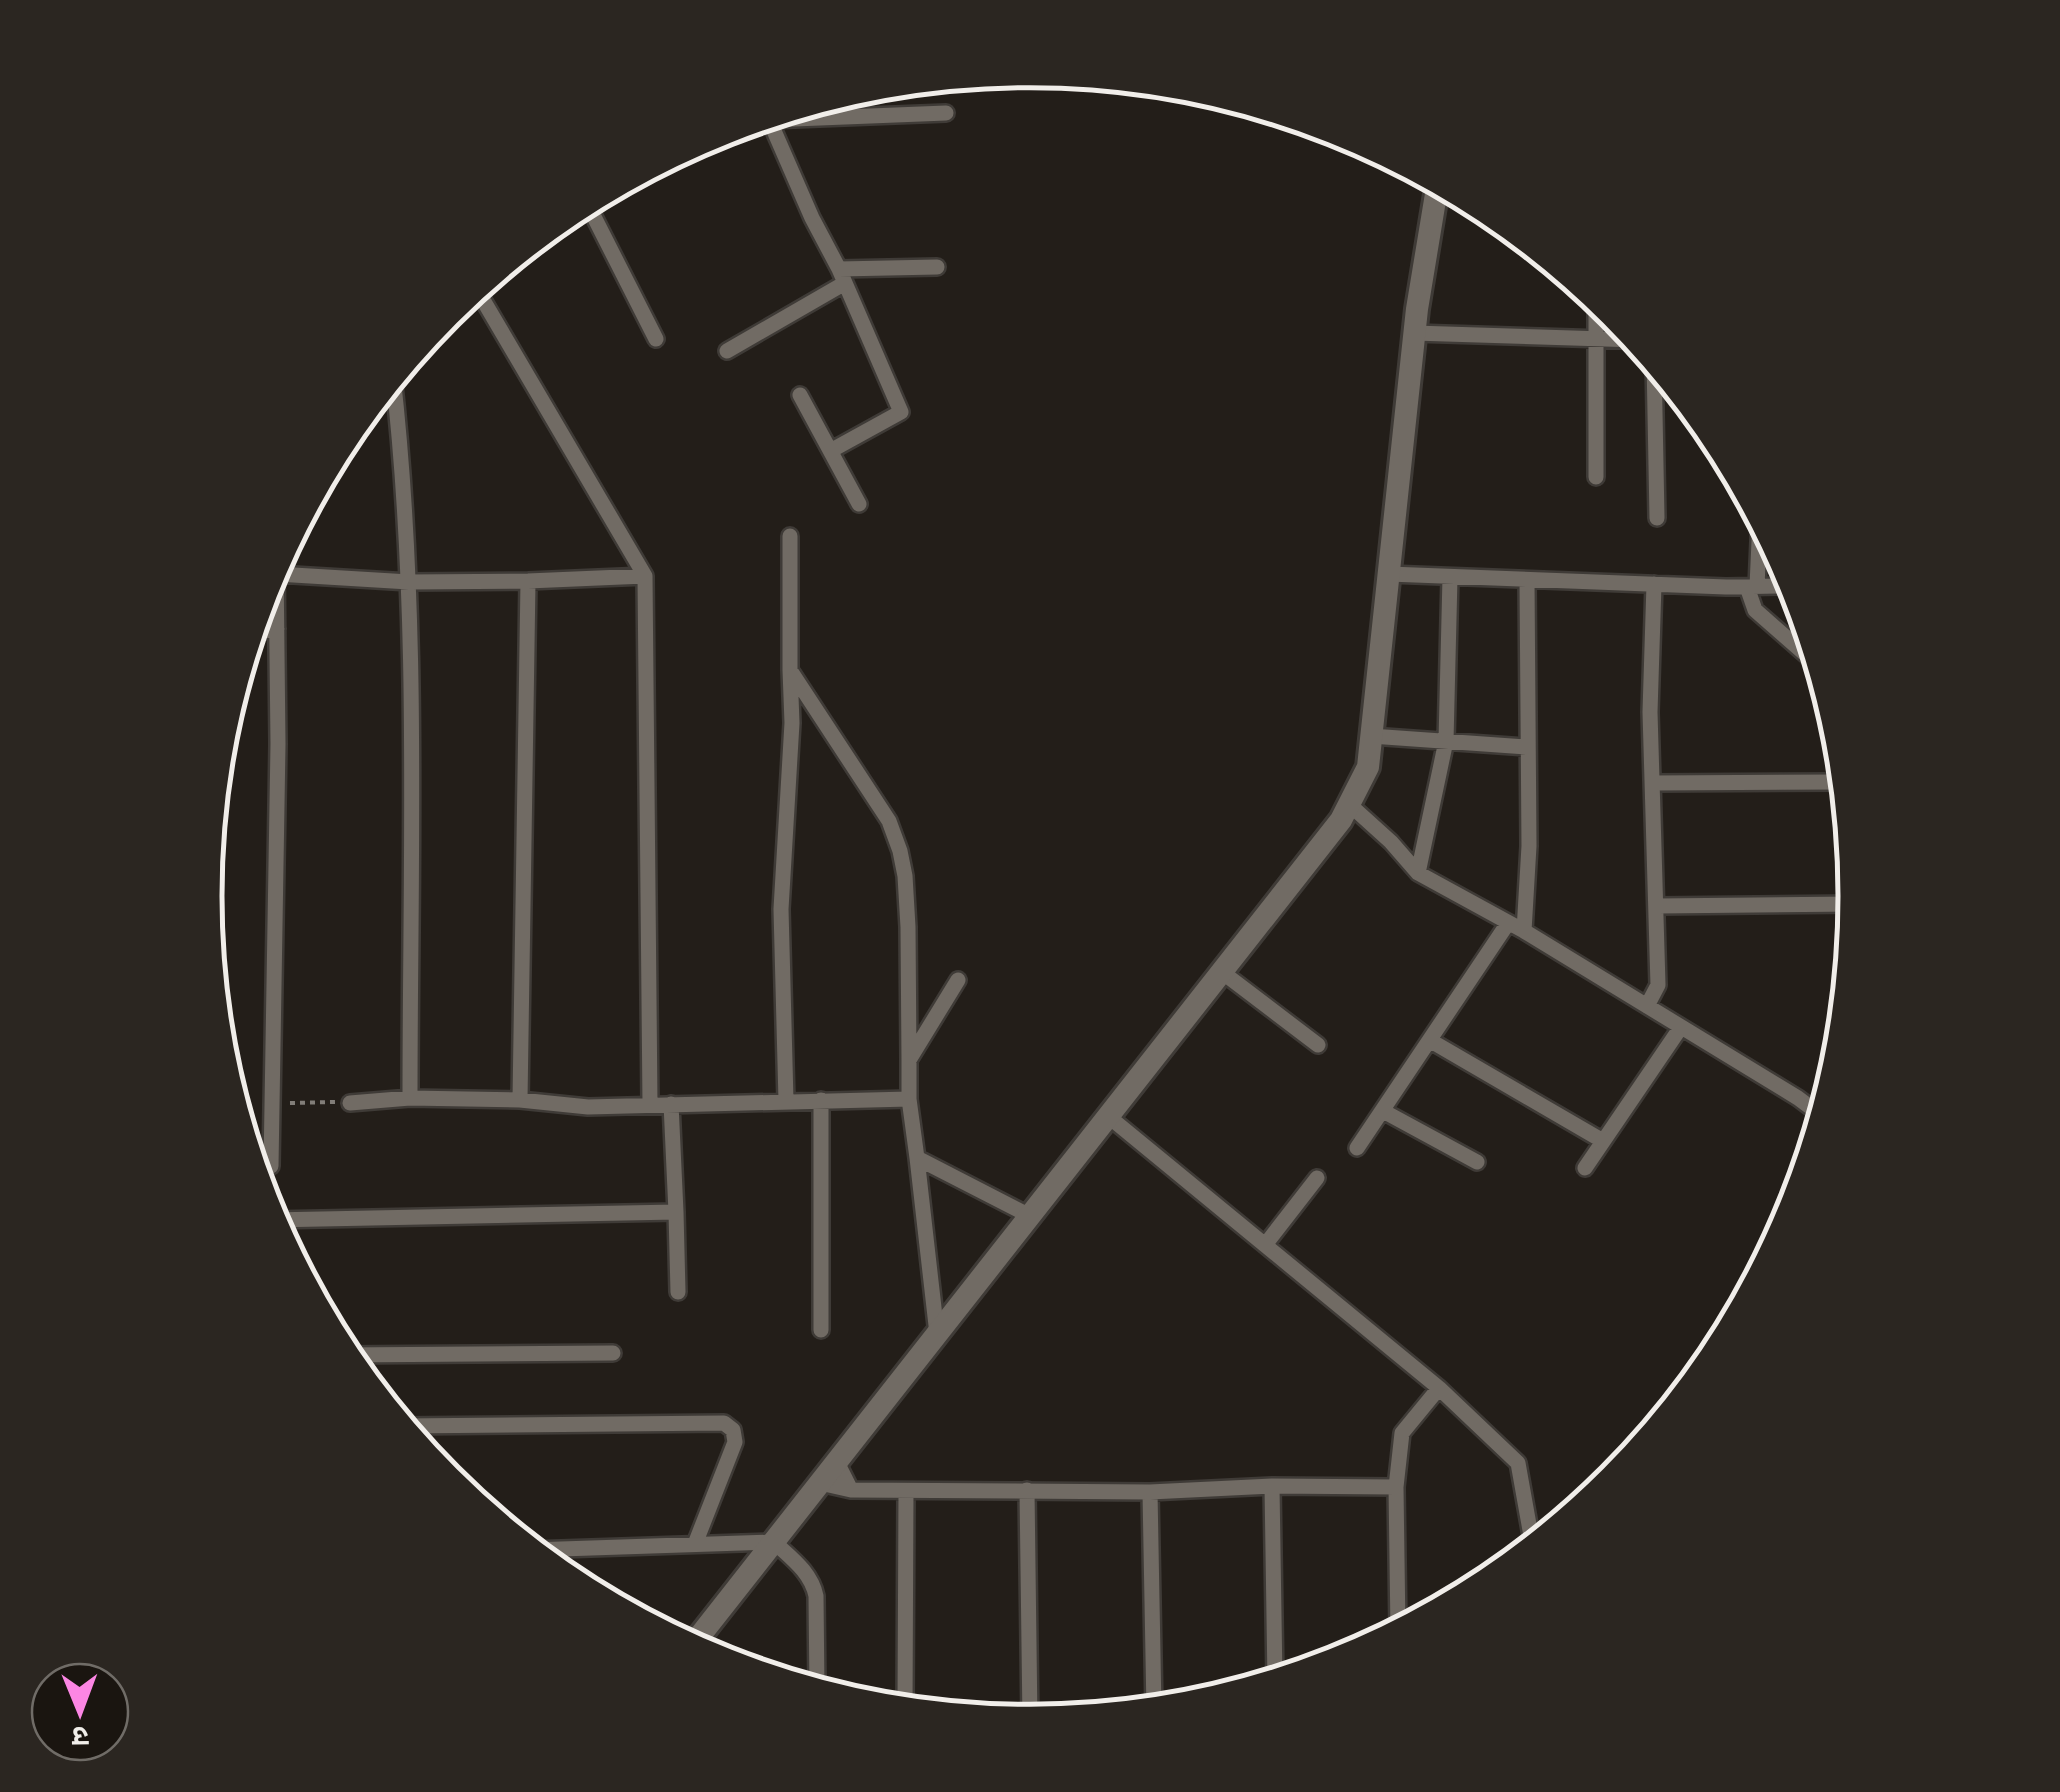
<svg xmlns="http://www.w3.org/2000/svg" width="2060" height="1792" viewBox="0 0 2060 1792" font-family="Roboto,'Noto Sans Devanagari',sans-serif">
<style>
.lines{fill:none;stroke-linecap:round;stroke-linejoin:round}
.street-casing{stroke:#3f3b37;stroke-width:20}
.secondary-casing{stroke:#3f3b37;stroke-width:28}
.path{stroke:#827e79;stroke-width:4;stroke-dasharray:5 5;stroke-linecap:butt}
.street{stroke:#716b64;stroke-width:15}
.secondary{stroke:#716b64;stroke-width:22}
.rim{fill:none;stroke:#f1eeea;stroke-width:5}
</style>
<rect width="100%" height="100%" fill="#231e19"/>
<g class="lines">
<g class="street-casing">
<path id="street" d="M1069 74V75
M768 117 812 218 839 269 937 267
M769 120 946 113
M586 201 656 339
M476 288 645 576
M1414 333 1637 340
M727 351 845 283
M1654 360 1657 518
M393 376C420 616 410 858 410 1098L520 1100 588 1107 909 1099
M800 395 859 504
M832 450 901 412 839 269
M1596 477V298
M277 574 409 582 528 581 645 576 650 1105
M1389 574 1726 587 1778 586 1794 583
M1757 586 1760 519
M1747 587 1755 610 1820 667
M251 632 277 629
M792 673 889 821 900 851 905 876 908 927 909 1060
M1371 736 1527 747
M1653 783 1841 782
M1349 804 1391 842 1418 873 1524 931 1529 846 1527 580
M1418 873 1446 741 1450 577
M1657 906 1855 904
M1524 931 1798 1098 1822 1116
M1222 972 1318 1045
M958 980 909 1060V1099L917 1158 1030 1216
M1647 1006 1658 985 1650 712 1654 584
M1431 1041 1603 1141
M520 1100 528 581
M821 1100V1330
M786 1101 781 909 792 723 790 670V536
M350 1103 410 1098
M1383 1111 1477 1162
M1108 1116 1439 1388
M1357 1148 1508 923
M917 1158 937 1334
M271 1166 278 744 276 563
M1585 1168 1681 1027
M676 1212 678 1292
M271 1220 676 1212 671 1104
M1265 1245 1317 1178
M343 1355 613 1353
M402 1426 724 1423 733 1430 735 1442 695 1544
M820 1483 851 1490 837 1462
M1272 1486 1275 1681
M1396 1487 1398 1631
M851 1490 1150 1492 1272 1486 1396 1487 1402 1433 1439 1388 1518 1463 1533 1547
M1027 1490 1030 1722
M1150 1492 1154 1710
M531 1550 774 1542C791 1558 811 1572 816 1596L817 1690
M905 1707 906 1491"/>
</g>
<g class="secondary-casing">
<path id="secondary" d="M691 1647 1341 820 1368 767 1417 309 1438 182"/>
</g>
<path class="path" d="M290 1103 335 1102"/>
<use href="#street" class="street"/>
<use href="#secondary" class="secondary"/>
</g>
<path d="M0 0H2060V1792H0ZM222 896a808 808 0 1 1 1616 0a808 808 0 1 1-1616 0Z" fill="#2b2621" fill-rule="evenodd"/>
<path class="rim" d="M222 896a808 808 0 1 1 1616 0a808 808 0 1 1-1616 0Z"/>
<g transform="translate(80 1712) rotate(179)"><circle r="48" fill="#1a1510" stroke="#706c67" stroke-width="2.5"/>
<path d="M0-8L18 38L0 25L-18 38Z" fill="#fc86e4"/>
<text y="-15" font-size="28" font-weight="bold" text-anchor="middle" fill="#f1eeea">उ</text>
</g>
</svg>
